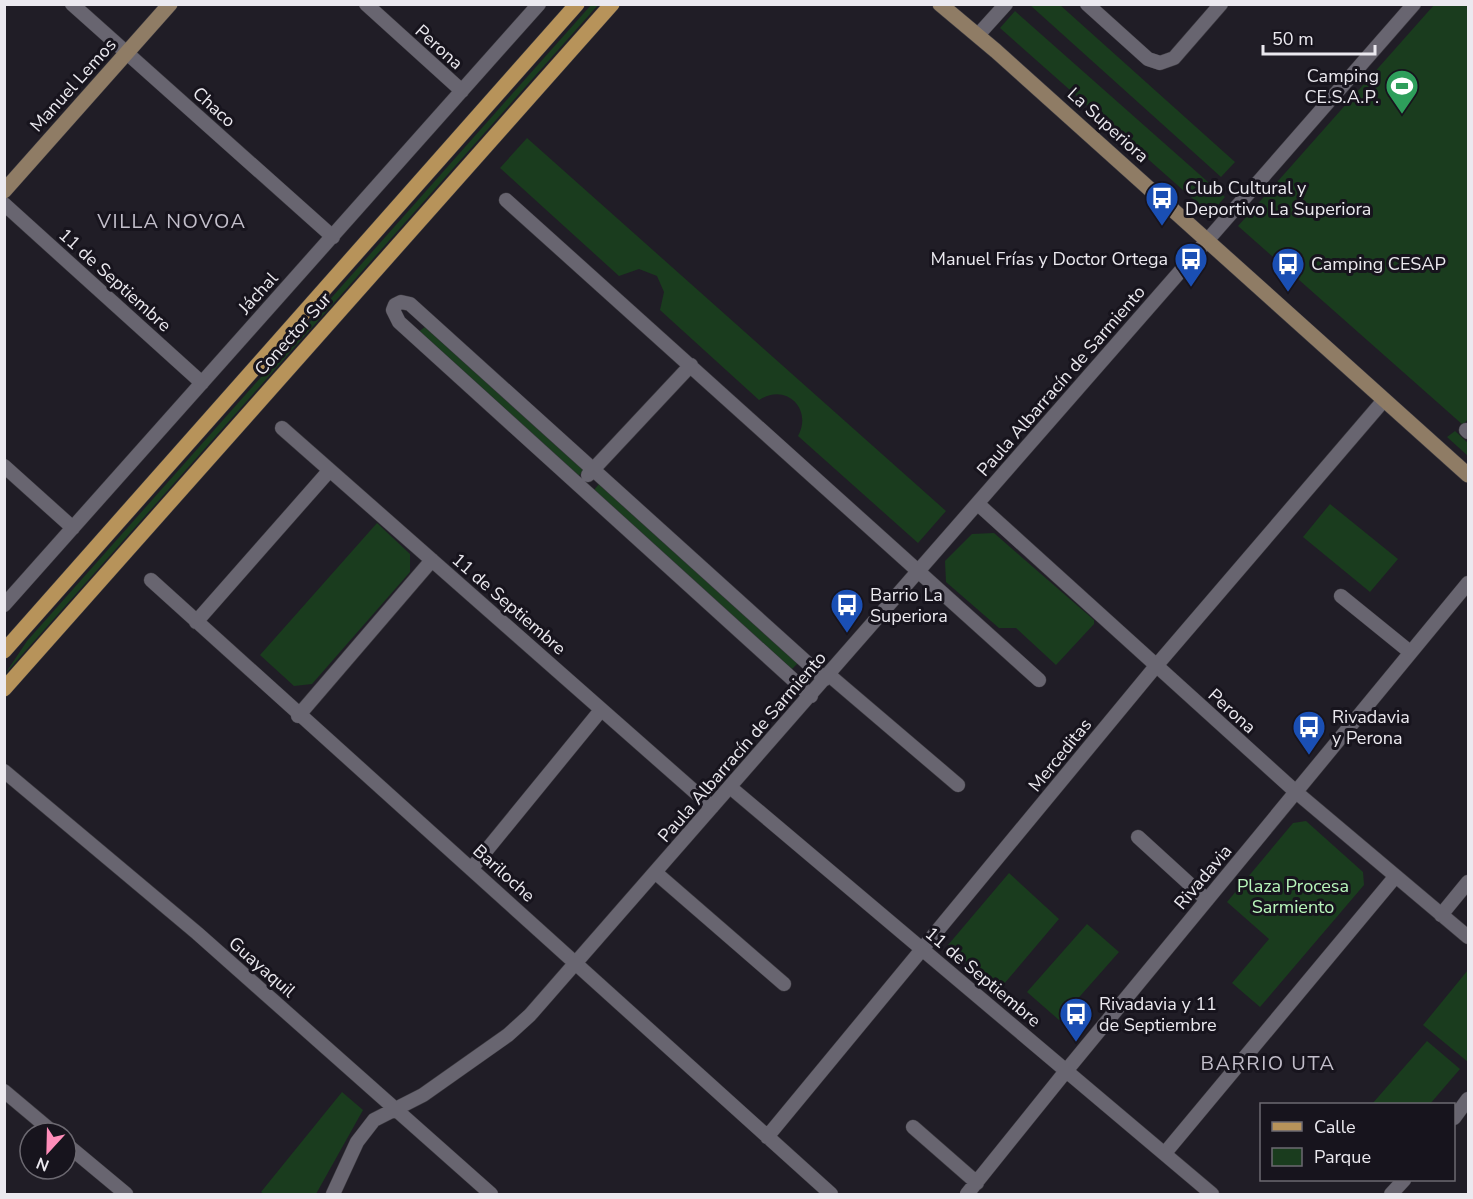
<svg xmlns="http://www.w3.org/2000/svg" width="1473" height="1199" viewBox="0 0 1473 1199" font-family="'Nunito Sans',sans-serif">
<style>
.green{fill:#1a3c1e}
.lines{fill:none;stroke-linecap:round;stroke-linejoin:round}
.street-casing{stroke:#3c3a40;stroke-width:15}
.secondary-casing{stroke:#3c3a40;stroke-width:16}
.primary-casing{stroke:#3c3a40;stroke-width:16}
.street{stroke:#686570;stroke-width:14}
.secondary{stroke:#8f7c65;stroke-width:15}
.primary{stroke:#b7935a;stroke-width:15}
.labels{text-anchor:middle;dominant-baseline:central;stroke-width:6;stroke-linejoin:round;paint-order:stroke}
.street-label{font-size:18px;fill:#ebe9ef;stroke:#17141d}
.poi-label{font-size:18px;fill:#ebe9ef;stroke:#17141d;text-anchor:start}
.park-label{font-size:18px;fill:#b8f6bb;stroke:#17141d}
.neighbourhood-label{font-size:20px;letter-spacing:1.5px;fill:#c2beca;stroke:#17141d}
</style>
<rect width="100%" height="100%" fill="#201d26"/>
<path class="green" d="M591 5H598L5 674 27 641Z
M1030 5H1060L1235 162 1221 177Z
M1434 5H1468V419L1463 425 1238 226Z
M1015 11 1225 197 1210 214 1000 28Z
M527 138 946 511 918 543 798 436C813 409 786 382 759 400L660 310 664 292 657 276 639 269 619 276 500 168Z
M425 327 585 470 577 477 418 332Z
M1455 431 1468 443V456L1447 437Z
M599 484 798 663 791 670 594 490Z
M1330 504 1398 559 1370 592 1303 537Z
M377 523 410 554V572L312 684 294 686 260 655Z
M994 533 1094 620V624L1056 665 1016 628H999L946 582 945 561 972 534Z
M1306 821 1363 872 1364 885 1260 1007 1232 983 1269 939 1227 902 1293 823Z
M1009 873 1059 919 998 991 948 945Z
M1087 924 1119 952 1059 1020 1027 992Z
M1468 970V1062L1423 1025Z
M1427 1041 1460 1069 1430 1104H1372Z
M342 1092 363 1110 316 1194H264L261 1192Z"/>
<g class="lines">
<g class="street-casing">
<path id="street" d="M72 4 333 237
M366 4 462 91
M1087 4 1148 59 1160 63 1174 58 1221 4
M978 35 1006 4
M506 200 1039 680
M4 204 202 383
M282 428 712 807
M1466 430 1468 432
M4 466 73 528
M588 475 691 365
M978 504 1296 792 1468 937
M151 580 831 1194
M1341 596 1410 652
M4 605 539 4
M196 622 329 471
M829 675 958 785
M811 696 399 322 393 310 395 305 401 302 410 304 825 679
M298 716 432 560
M4 771 197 933 491 1194
M730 787 1212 1194
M1138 837 1207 900
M472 868 601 710
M656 873 784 984
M1441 915 1468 882
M4 1091 54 1133
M1454 1118 1468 1099
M913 1127 977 1183
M767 1137 1156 666 1384 400
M66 1144 126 1194
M1165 1153 1395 877
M333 1194 357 1142 374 1120 423 1095 508 1035 530 1015 1414 4
M967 1194 1066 1071 1468 583
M1391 1194 1404 1180"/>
</g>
<g class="secondary-casing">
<path id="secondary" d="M940 4 996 51 1468 475
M4 191 170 4"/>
</g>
<g class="primary-casing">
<path id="primary" d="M4 651 577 4
M4 689 612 4"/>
</g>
<use href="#street" class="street"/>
<use href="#secondary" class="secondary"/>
<use href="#primary" class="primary"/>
</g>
<defs>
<g id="stadium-pin" transform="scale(1.725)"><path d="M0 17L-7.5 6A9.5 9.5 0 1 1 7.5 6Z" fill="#2e9e5b" stroke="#17141d"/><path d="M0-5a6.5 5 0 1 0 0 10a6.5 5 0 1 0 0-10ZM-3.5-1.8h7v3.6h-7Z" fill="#fff"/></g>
<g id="bus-pin" transform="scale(1.725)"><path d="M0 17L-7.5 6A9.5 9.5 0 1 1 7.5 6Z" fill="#1a4fb4" stroke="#17141d"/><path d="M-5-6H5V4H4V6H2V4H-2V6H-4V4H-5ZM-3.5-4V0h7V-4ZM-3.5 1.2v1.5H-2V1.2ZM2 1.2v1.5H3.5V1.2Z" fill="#fff"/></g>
</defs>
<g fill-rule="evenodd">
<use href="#stadium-pin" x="1402" y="86"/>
<use href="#bus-pin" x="1162" y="198"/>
<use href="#bus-pin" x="1191" y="259"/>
<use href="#bus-pin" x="1288" y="264"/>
<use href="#bus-pin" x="847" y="605"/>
<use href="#bus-pin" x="1309" y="727"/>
<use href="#bus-pin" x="1076" y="1014"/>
</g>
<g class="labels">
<g class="street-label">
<text transform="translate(439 47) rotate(42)">Perona</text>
<text transform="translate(73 85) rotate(-48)">Manuel Lemos</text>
<text transform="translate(214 107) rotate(42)">Chaco</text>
<text transform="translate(1108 125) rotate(42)">La Superiora</text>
<text transform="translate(115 280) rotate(42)">11 de Septiembre</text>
<text transform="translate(258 293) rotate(-48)">Jáchal</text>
<text transform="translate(293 334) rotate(-48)">Conector Sur</text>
<text transform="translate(1061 381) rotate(-49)">Paula Albarracín de Sarmiento</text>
<text transform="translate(509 604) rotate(41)">11 de Septiembre</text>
<text transform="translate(1232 711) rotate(42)">Perona</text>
<text transform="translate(742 747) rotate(-49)">Paula Albarracín de Sarmiento</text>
<text transform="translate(1060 755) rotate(-51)">Merceditas</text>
<text transform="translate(504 873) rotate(42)">Bariloche</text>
<text transform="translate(1203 877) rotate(-50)">Rivadavia</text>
<text transform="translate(262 967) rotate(41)">Guayaquil</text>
<text transform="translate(983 977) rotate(40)">11 de Septiembre</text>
</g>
<g class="poi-label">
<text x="1379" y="76" text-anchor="end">Camping<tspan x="1379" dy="21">CE.S.A.P.</tspan></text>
<text x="1185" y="188">Club Cultural y<tspan x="1185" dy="21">Deportivo La Superiora</tspan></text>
<text x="1168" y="259" text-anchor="end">Manuel Frías y Doctor Ortega</text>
<text x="1311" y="264">Camping CESAP</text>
<text x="870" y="595">Barrio La<tspan x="870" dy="21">Superiora</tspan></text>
<text x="1332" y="717">Rivadavia<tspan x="1332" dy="21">y Perona</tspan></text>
<text x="1099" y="1004">Rivadavia y 11<tspan x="1099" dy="21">de Septiembre</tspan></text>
</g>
<g class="park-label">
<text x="1293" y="886">Plaza Procesa<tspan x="1293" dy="21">Sarmiento</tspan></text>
</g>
<g class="neighbourhood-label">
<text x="172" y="221">VILLA NOVOA</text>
<text x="1268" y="1063">BARRIO UTA</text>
</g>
</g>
<rect width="1473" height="1199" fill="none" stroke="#ebe9ef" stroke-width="12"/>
<rect x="1260" y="1103" width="195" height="78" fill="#17141d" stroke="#6c6971" stroke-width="1.5"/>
<rect x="1272" y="1122" width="30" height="9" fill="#b7935a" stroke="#6c6971" stroke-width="1.5"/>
<text x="1314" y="1133" font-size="18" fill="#ebe9ef">Calle</text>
<rect x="1272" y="1148" width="30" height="18" fill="#1a3c1e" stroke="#6c6971" stroke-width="1.5"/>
<text x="1314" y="1163" font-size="18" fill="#ebe9ef">Parque</text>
<g transform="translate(48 1151) rotate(202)"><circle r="28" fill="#17141d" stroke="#6c6971" stroke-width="1.5"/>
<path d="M0-4.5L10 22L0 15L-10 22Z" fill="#ff8eba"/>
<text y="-9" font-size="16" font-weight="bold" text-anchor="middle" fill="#ebe9ef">N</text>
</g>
<path d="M1263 45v9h112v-9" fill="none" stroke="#ebe9ef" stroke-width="3"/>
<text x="1272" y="45" font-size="18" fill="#ebe9ef" stroke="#17141d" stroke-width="4.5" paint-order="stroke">50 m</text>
</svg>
